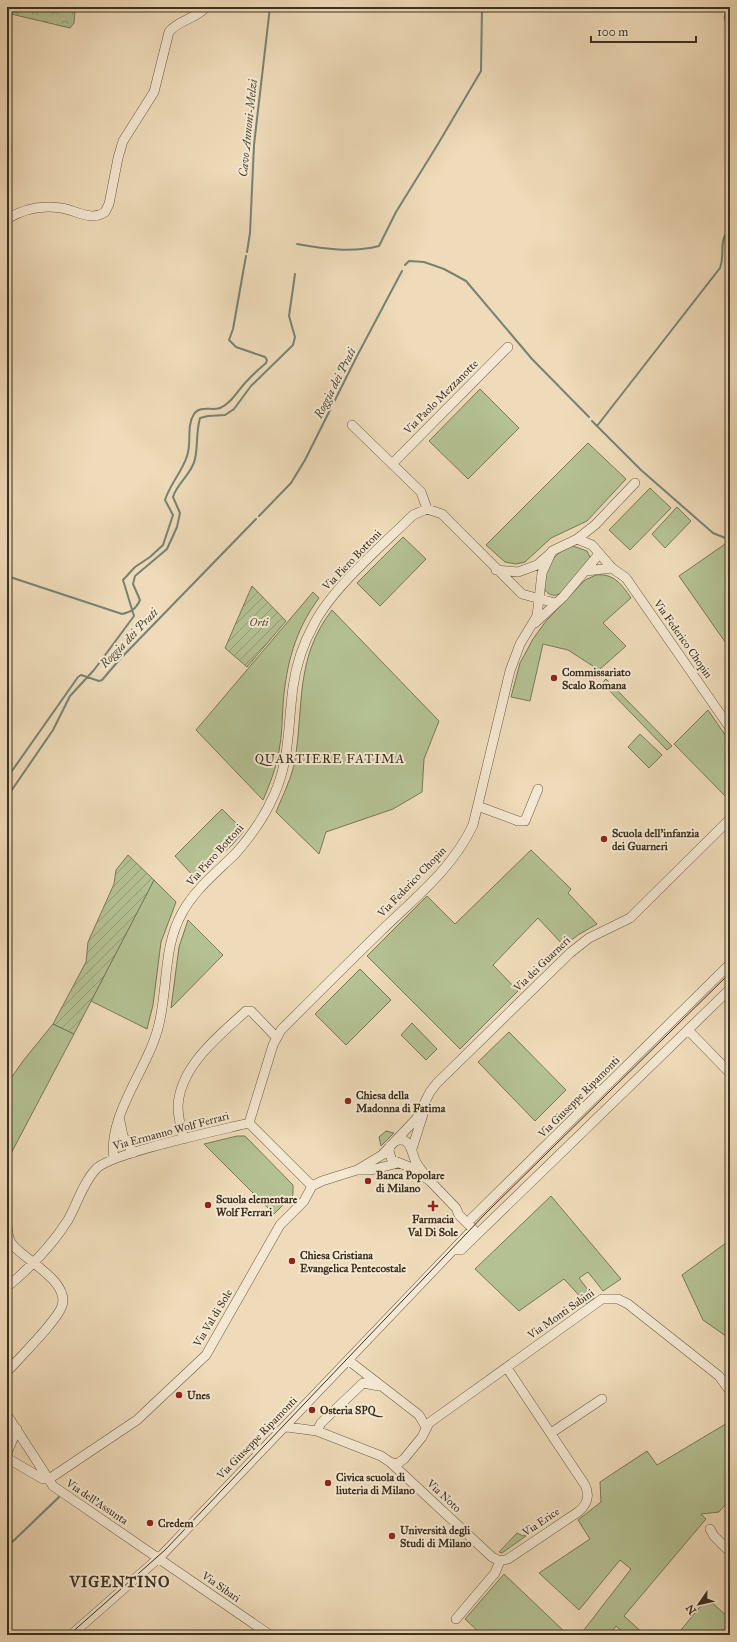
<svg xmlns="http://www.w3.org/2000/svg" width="737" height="1642" viewBox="0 0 737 1642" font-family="'IM FELL Great Primer',serif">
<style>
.green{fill:#b4c193;stroke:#78785a}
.forest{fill:url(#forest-crowns);stroke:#78785a}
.garden{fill:url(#garden-furrows);stroke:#78785a}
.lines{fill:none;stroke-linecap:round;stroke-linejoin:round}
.stream{stroke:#758375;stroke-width:2}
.minor-casing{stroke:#6a5b46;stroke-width:10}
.minor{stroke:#f5e8d2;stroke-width:9}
.tram{stroke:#3d3020;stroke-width:1}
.poi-dot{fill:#8f2418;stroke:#f5e8d2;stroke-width:1.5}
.labels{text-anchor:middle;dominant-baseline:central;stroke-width:4;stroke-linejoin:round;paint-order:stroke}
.street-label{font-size:11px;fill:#3d3020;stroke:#f5e8d2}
.park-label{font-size:11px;font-style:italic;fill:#554d37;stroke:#f5e8d2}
.poi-label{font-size:11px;font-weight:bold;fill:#3d3020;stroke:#f5e8d2;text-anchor:start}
.water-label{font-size:12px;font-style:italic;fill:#504c3c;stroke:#f5e8d2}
.quarter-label{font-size:13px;letter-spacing:1px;fill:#3d3020;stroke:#f5e8d2}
.district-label{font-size:15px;font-weight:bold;letter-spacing:1px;fill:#3d3020;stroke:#f5e8d2}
</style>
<defs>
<pattern id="forest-crowns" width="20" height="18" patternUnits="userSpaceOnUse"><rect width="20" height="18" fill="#b4c193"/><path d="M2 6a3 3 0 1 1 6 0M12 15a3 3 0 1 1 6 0" fill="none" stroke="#949d78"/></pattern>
<pattern id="garden-furrows" width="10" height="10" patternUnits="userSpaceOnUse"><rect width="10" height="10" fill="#b4c193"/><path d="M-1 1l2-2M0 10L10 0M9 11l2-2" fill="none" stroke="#949d78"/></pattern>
</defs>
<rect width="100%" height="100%" fill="#efdbb9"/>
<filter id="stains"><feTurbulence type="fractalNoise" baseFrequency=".005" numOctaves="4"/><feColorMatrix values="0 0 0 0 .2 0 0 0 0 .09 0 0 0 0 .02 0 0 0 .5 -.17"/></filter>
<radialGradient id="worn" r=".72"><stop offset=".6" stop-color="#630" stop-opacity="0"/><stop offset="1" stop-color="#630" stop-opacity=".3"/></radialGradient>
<path class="green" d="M480 389 519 428 468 479 429 441Z
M588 443 626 479 587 521 551 538 525 562 516 564 505 562 486 545Z
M650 488 671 508 630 550 609 530Z
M677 507 691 521 665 548 652 534Z
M403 537 426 559 380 606 357 583Z
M725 544 730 550V649L679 576Z
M573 546 587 551 591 559 562 592C556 597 549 596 545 590 541 579 550 560 559 553 563 550 568 548 573 546Z
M596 575C614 573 622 585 631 598L603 623 626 646 599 670 568 650 543 644 530 701 511 697 520 663 533 639 546 621 585 580Z
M313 592 319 598C295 630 286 665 283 705 282 721 282 736 279 751 276 768 270 784 263 800L196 730Z
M332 610 439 721 424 759 422 792 393 809 326 832 319 854 276 812C283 795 292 777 295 760 304 704 295 658 332 610Z
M606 679 672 746 667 750 602 683Z
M708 710 730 742V801L674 744Z
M640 734 662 755 649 768 628 747Z
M222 809 244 831 232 845 195 878 175 856Z
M531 850 571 889 568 893 597 924 578 935 564 946 538 918 493 965 518 991 460 1049 367 956 427 896 455 924Z
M154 880 176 902 161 942 153 1005 147 1029 91 1001Z
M188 920 223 955 171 1008 179 947Z
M360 969 391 1000 346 1045 315 1014Z
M412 1023 437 1049 426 1060 401 1035Z
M53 1024 74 1034 7 1161V1084L23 1061Z
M509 1032 566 1090 535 1121 478 1062Z
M386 1131 394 1133 381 1146 379 1137Z
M237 1136H245L293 1185V1195L274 1214 204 1144Z
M551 1196 621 1279 603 1291 588 1272 579 1278 594 1298 587 1304 564 1279 519 1311 475 1269Z
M730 1240V1339L703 1320 682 1275Z
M729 1422 730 1499 719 1512 701 1514 706 1519 624 1616 645 1635H626L616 1626 609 1635H580L631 1569 620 1560 579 1610 539 1573 590 1539 578 1520 601 1502 600 1482 647 1451 657 1465Z
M533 1531 502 1553 499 1552 517 1533 523 1536Z
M504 1574 568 1635H482L465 1619Z
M707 1598 730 1619V1635H677Z"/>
<path class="forest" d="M7 7H36L75 11 74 23 70 28 7 13Z"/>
<path class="garden" d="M252 586 286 621 247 667 225 648Z
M128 855 154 880 74 1034 53 1024 86 962 88 942 114 884 116 870Z"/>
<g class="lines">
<path class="stream" d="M730 9C723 15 723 20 730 26
M297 244C325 249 352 253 379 246L396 212 438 144 481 71 482 7
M247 252 250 233 254 145 270 7
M405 265 409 261 424 262 444 269 466 281 532 359 589 417
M592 421 641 470 713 533 730 540
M597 426 720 268C726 252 717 244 730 227
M259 516 291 483 305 460 357 356 402 271
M7 576 122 614C131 612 136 609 140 600L133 584 135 576 167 549 177 527 180 513 173 497C177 483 192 474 195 459 198 445 196 432 200 418L208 416 225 415 234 409 251 386 293 345 295 337 289 316 295 274
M7 778 78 677 81 675 99 681 102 680 120 659 256 519
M7 797 53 730 70 696 94 670 134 616 123 580 135 567 150 557 163 545 173 515 165 500C170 484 182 472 187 456 192 443 186 426 194 414 200 405 212 411 220 408 231 404 238 390 246 382 252 375 259 369 266 363L267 360 265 357 236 347 229 340 233 329 246 256
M7 1547 59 1497"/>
<g class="minor-casing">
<path id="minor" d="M7 219C23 209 42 205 61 208 76 210 91 222 105 212L109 204 118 158 123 141 154 92 169 32C178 20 196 19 206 7
M352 425 421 492 427 509
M392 464 508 347
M577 539 592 545 612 568 626 578 730 728
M496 570 518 572 537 565 554 550 577 539 595 525 635 483
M586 571 612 568
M535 623 563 597 599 554
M483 808 518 821H525L538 789
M688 1030 730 1073
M120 1121 123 1136 133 1153
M249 1123 273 1045 281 1030C314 997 348 963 382 930 415 898 453 868 473 825L510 671 520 644 537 616 542 573 552 551
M249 1123 312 1186
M184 1139C181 1129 178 1117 178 1106 180 1066 219 1036 246 1011H251L276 1037
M395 1141C410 1136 411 1150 415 1160 417 1165 421 1169 424 1174
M390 1146 389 1152 392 1160 412 1168 430 1181 456 1208 459 1215 473 1229
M412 1149 424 1111
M114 1158C107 1115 150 1066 159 1024 168 987 163 947 182 913 195 889 217 872 236 853 251 836 265 816 274 795 290 760 288 724 293 687 296 665 303 644 314 624 333 587 383 545 413 515L427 509 442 514 522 594 555 603
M360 1170H371L398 1163
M471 1219 730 964
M7 1226C8 1233 8 1239 12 1244 24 1260 70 1281 62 1306 57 1321 19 1358 7 1372
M453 1250H461L730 989
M7 1287C31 1267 51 1247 68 1220 77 1204 83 1183 96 1169 111 1153 221 1130 249 1123
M348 1360 419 1415 426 1427
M7 1415 53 1486 270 1635
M283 1428 287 1427 317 1431 381 1456 390 1462 492 1557 500 1561
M317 1431 321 1423 363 1383 379 1386
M551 1433 602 1399
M7 1453 17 1429
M7 1458 43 1479H49
M390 1462 397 1464 404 1459 422 1437 429 1423 602 1299H618L628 1304 719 1376 730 1391
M49 1479 137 1420 206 1355 280 1225 304 1201 312 1186 322 1181 357 1170 382 1155 417 1118 430 1092 437 1083 570 953 589 938 630 918 730 819
M710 1529 714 1536 730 1552
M500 1561 508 1559 578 1512C588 1504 590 1496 585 1485L507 1368
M456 1619 495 1573 500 1561
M71 1635 162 1555 473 1229"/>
</g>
<use href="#minor" class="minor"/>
<path class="tram" d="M69 1635 165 1550 486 1213 730 973"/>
</g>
<g class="poi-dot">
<circle cx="554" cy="678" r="4"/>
<circle cx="604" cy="839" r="4"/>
<circle cx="348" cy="1101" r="4"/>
<circle cx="368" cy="1181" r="4"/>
<circle cx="208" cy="1205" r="4"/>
<path d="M431 1200h4v4h4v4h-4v4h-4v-4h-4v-4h4z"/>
<circle cx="292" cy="1261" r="4"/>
<circle cx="179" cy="1395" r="4"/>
<circle cx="312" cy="1410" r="4"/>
<circle cx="328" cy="1483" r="4"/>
<circle cx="150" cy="1523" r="4"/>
<circle cx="392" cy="1536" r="4"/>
</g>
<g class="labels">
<g class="street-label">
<text transform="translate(441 397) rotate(-45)">Via Paolo Mezzanotte</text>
<text transform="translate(352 560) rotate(-46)">Via Piero Bottoni</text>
<text transform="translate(683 639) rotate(55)">Via Federico Chopin</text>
<text transform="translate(215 855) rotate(-48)">Via Piero Bottoni</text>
<text transform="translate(412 882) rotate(-46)">Via Federico Chopin</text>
<text transform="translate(542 964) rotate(-44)">Via dei Guarneri</text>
<text transform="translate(579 1097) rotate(-45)">Via Giuseppe Ripamonti</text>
<text transform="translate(171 1131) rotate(-15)">Via Ermanno Wolf Ferrari</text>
<text transform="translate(561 1314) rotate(-35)">Via Monti Sabini</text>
<text transform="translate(213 1318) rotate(-59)">Via Val di Sole</text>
<text transform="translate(257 1438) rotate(-46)">Via Giuseppe Ripamonti</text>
<text transform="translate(444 1496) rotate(43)">Via Noto</text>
<text transform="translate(97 1502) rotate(34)">Via dell'Assunta</text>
<text transform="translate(541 1522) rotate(-34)">Via Erice</text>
<text transform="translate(221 1587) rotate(35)">Via Sibari</text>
</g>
<g class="park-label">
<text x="259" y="622">Orti</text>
</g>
<g class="poi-label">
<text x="562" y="672">Commissariato<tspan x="562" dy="13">Scalo Romana</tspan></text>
<text x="612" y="833">Scuola dell'infanzia<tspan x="612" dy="13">dei Guarneri</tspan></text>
<text x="356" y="1095">Chiesa della<tspan x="356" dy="13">Madonna di Fatima</tspan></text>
<text x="376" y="1175">Banca Popolare<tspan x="376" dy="13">di Milano</tspan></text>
<text x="216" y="1199">Scuola elementare<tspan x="216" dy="13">Wolf Ferrari</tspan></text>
<text x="433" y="1219" text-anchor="middle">Farmacia<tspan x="433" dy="13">Val Di Sole</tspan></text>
<text x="300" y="1255">Chiesa Cristiana<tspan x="300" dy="13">Evangelica Pentecostale</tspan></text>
<text x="187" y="1395">Unes</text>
<text x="320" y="1410">Osteria SPQ</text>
<text x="336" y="1477">Civica scuola di<tspan x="336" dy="13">liuteria di Milano</tspan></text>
<text x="158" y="1523">Credem</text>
<text x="400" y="1530">Università degli<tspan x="400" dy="13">Studi di Milano</tspan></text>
</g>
<g class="water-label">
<text transform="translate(248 128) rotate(-84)">Cavo Annoni-Melzi</text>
<text transform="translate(335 383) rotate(-63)">Roggia dei Prati</text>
<text transform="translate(129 638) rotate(-46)">Roggia dei Prati</text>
</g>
<g class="quarter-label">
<text x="330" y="759">QUARTIERE FATIMA</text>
</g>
<g class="district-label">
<text x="120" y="1582">VIGENTINO</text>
</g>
</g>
<rect width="737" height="1642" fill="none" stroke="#efdbb9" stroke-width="24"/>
<rect x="8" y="8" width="721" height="1626" fill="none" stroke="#3d3020" stroke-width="2"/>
<rect x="12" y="12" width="713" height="1618" fill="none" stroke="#3d3020"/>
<g transform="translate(699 1604) rotate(236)" stroke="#f5e8d2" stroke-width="3" paint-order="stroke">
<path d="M0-3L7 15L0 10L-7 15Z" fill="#3d3020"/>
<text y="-6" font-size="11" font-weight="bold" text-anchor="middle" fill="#3d3020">N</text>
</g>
<path d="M591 36v6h105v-6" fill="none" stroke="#3d3020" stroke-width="2"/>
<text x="597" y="36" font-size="12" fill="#3d3020" stroke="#f5e8d2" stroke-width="3" paint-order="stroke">100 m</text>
<rect width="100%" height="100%" filter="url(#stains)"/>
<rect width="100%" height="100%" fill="url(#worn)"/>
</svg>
